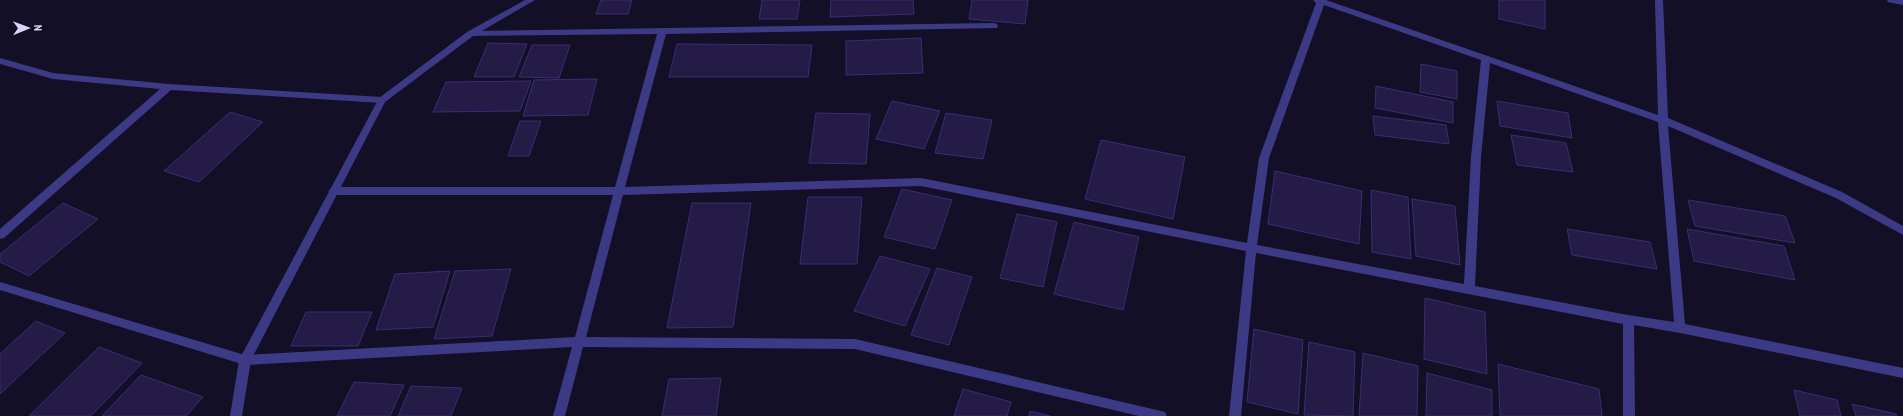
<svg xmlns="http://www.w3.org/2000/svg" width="1903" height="416" viewBox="0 0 1903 416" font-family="'PT Sans Narrow',sans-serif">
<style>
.building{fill:#241b47;stroke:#3b2d73}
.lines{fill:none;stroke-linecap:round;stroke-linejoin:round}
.minor{fill:#3d3a85;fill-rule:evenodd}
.tertiary{fill:#3d3a85;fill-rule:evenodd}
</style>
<rect width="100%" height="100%" fill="#130f26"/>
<path class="building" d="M601 0H632L628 14H596Z
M762 0H800L797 19H759Z
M831 0H913L914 14 830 17Z
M972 0H1028L1025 24 969 19Z
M1499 0H1545V29L1499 19Z
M921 38 923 73 846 75V41Z
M488 43 527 44 514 77H474Z
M677 44 812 45 808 77H669Z
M532 45H570L559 78 519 77Z
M1421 64 1457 71V99L1420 92Z
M597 79 588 115 523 116 534 80Z
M531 81 520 111 433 112 446 82Z
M1376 86 1453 102V123L1375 108Z
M892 101 940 111 924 149 876 139Z
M1497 101 1568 113 1572 138 1500 126Z
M230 112 263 122 199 182 164 171Z
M816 113 870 114 866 164 809 163Z
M946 113 992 120 983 159 935 153Z
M1373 116 1446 125 1449 144 1375 135Z
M520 121H541L529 156H508Z
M1511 135 1566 143 1573 172 1517 165Z
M1101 140 1185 157 1173 219 1085 199Z
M1275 171 1362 191 1359 244 1268 224Z
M902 189 952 200 935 249 884 237Z
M1371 190 1408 197 1411 259 1372 252Z
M808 197H862L857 264H800Z
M1412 199 1455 206 1460 265 1416 256Z
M1688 200 1785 216 1795 243 1695 226Z
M63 203 98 219 29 276 0 262V254Z
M692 203H751L733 327 667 328Z
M1017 214 1057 222 1043 287 1000 278Z
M1074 222 1139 237 1123 310 1054 294Z
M1567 229 1650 242 1657 269 1572 255Z
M1687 229 1784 246 1795 280 1694 261Z
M880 256 930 269 905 326 854 311Z
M937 268 972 277 949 345 911 335Z
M511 269 492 336 434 339 455 271Z
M450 271 433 327 376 330 395 274Z
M1425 298 1485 312 1487 374 1424 359Z
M306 312H372L358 346H291Z
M36 321 65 333 0 394V354Z
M1254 329 1303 340 1298 414 1247 402Z
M1309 342 1355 352 1353 416 1304 415Z
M99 347 142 363 91 416H29Z
M1363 353 1418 366 1417 416H1359Z
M1498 364 1599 389 1602 416H1500Z
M1427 373 1492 390V416H1426Z
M141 375 203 397 186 416H102Z
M721 378 716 416H662L669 379Z
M354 382 404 385 390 416H337Z
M411 386 462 388 451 416H398Z
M963 389 1011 402 1007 416H954Z
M1794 390 1837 400 1841 416H1800Z
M1852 404 1896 414 1897 416H1856Z
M1030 411 1050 416H1029Z"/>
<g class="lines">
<path class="minor" d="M1313 0H1326L1658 115 1655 0H1663L1668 118 1842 192 1903 226V235L1836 198 1668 126 1685 324 1903 368V378L1680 333 1634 325 1635 416H1623V324L1256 253 1241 416H1229L1246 251 921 186 623 195 586 337 855 339 1161 411 1165 412 1167 416H1139L855 349 583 347 565 416H553L572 347 245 365 0 290V282L245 355 575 337 613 195H333L328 191 333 187H615L657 34 467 36 466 34 470 31 994 23 997 24 998 26 997 28 666 34 625 187 921 178 1247 243 1259 158 1316 3ZM1324 5 1481 60 1471 157 1464 284 1257 245 1269 158ZM1490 63 1658 122 1674 322 1628 315 1475 286 1481 157Z
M1887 0H1903V5L1888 2Z
M0 58 53 73 169 84 382 97 387 100 382 103 171 90 4 238 0 239V229L160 89 53 79 0 64Z"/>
<path class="tertiary" d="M525 0H535L473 36 385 102 251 360 242 416H230L239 360 379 98 467 32Z"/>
</g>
<g transform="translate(28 28) rotate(89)" stroke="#130f26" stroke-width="3" paint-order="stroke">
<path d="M0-3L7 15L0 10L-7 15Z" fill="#d9d4ff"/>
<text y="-6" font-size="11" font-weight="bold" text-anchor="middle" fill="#d9d4ff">N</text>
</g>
</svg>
